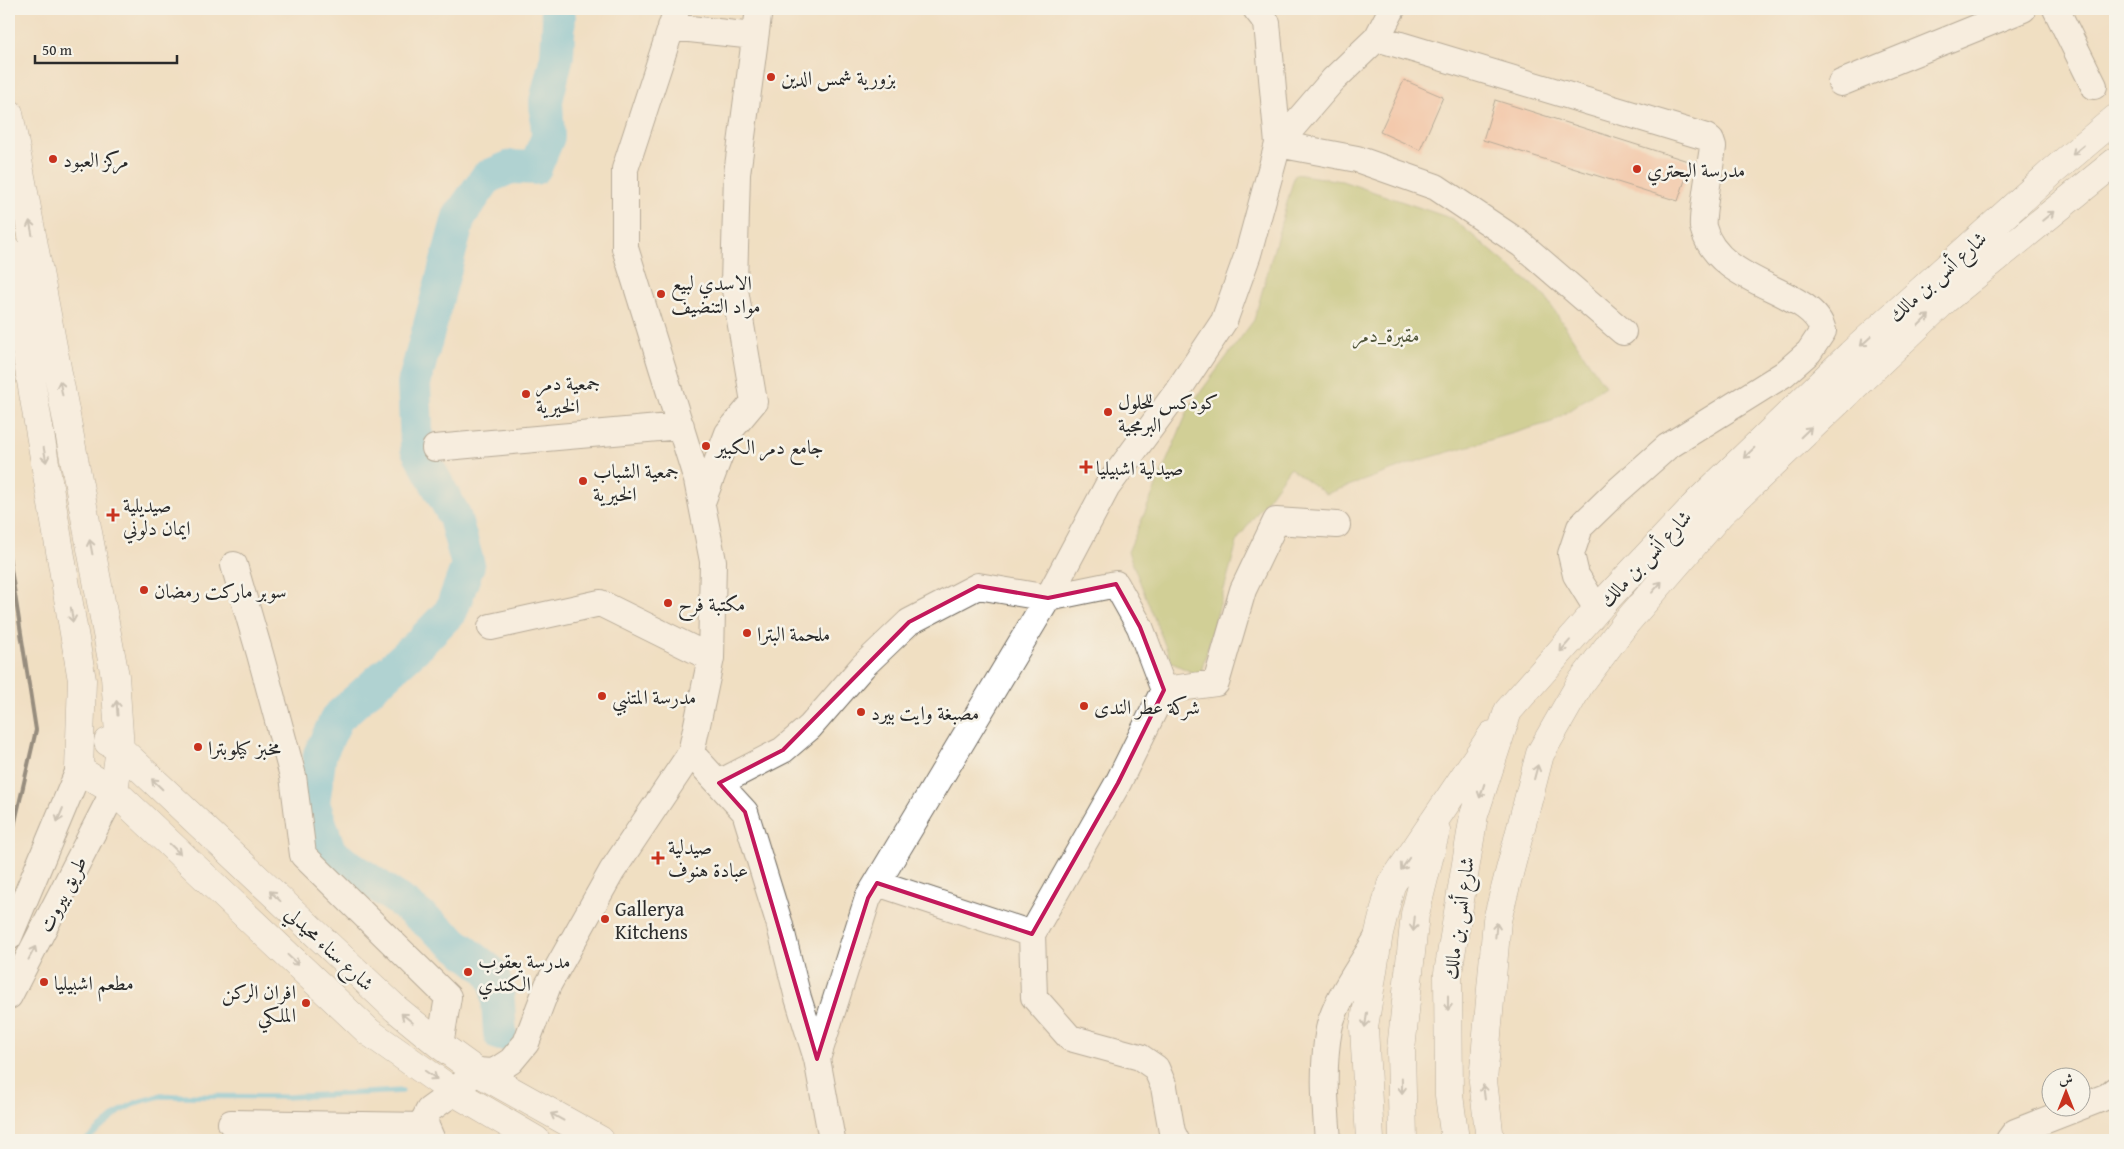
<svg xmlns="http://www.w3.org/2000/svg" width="2124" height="1149" viewBox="0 0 2124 1149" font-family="'Gentium Book Plus',Amiri,serif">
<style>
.green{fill:#aabc60;stroke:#6a7446}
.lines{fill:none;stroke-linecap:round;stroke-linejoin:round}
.stream{stroke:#64c4e3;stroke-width:5.5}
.river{stroke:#64c4e3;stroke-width:34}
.building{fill:#f7ab8a}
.minor-casing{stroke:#706a60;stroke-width:28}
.major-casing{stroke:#706a60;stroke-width:29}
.minor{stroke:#fff;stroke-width:26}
.major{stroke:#fff;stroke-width:28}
.rail{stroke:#2b2b2b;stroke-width:4}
.oneway{stroke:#a0a0a0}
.marked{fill:none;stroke:#c2185b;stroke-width:4;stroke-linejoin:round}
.poi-dot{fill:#c8321e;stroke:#f7f3e8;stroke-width:2}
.labels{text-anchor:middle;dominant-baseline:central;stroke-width:5;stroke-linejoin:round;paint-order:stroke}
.poi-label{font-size:20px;fill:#2b2b2b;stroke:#f7f3e8;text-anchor:start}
.street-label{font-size:20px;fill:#2b2b2b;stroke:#f7f3e8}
.park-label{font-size:20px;fill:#51563b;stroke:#f7f3e8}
</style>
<rect width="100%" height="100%" fill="#f7f3e8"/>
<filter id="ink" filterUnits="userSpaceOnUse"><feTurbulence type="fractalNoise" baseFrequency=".02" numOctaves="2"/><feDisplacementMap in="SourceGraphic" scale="10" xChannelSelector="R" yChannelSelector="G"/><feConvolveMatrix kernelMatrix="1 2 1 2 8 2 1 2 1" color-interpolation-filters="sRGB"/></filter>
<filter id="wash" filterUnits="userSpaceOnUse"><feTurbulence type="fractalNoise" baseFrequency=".0096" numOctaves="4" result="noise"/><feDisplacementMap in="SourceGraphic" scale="20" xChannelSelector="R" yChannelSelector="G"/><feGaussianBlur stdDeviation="1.12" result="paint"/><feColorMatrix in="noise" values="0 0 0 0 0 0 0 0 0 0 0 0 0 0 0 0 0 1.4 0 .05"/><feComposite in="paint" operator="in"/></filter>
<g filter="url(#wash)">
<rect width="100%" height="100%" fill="#f0dfc2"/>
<path class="green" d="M1295 174 1342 181 1453 219 1544 295 1605 386 1552 422 1421 460 1326 494 1290 468 1238 539 1200 676 1172 663 1128 552 1190 406 1254 320Z"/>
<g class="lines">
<path class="stream" d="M86 1140 122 1110 138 1102 160 1096 286 1097 402 1091"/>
<path class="river" d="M500 1034 497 987 490 971 403 903 330 853 313 803 320 754 337 718 416 647 451 611 468 565 454 515 417 448 414 384 459 217 487 177 511 167 535 168 548 137 546 101 557 56 559 17 557 9"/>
</g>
<g id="blocks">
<path class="building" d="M1404 80 1443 97 1420 150 1380 132Z
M1495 100 1691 162 1678 201 1483 140Z"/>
</g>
</g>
<g filter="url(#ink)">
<use href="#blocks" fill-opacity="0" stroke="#706a60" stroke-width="1"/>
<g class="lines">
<g class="minor-casing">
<path id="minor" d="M1256 9 1267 23 1278 144 1357 159 1436 187 1521 244 1623 332
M2056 9 2094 86
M671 27 754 36
M1377 38 1706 137 1711 141 1713 147C1711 163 1701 215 1703 227 1718 287 1814 288 1823 331L1809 352 1784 374 1667 447 1614 494 1580 527 1571 554 1576 575 1597 609
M1841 83 2023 9
M435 448 681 426
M702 502 728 433 754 402 734 284 737 174 759 9
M234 565 260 654 293 776 303 855 448 997 440 1045
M491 627 600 603 711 658
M691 753 745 812 779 922 798 998 817 1059 832 1140
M719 783 783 750 810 727 863 666 909 622 978 586 1048 598 1116 584 1140 627 1164 690 1216 683 1243 590 1276 521 1337 525
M877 883 1032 934 1034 997 1070 1038 1140 1057 1156 1068 1164 1087 1172 1132 1176 1140
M1032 934 1118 783 1164 690
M9 937 79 770
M9 996 114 791
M817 1059 868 898 1048 598 1107 487 1177 392 1224 321 1248 254 1278 144 1333 80 1377 38 1392 9
M231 1123 426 1126
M432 1140 426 1126 425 1118 429 1110 454 1092 476 1071 494 1072 511 1061 526 1043 548 985 612 871 691 753 711 658 713 561 697 480 625 248V169L675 16 673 9
M1328 1140C1325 1103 1322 1066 1329 1029 1334 1002 1363 963 1377 938
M2009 1140 2015 1132 2108 1096 2115 1090"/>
</g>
<g class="major-casing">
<path id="major" d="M9 113 115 676 120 749 114 791
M9 252 82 680 79 770 114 791 369 1032 454 1092 536 1140
M108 742 120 749 396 1009 440 1045 476 1071 600 1140
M1370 1140 1364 1027 1379 933 1391 885 1492 735
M1403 1140 1401 1050 1415 914 1436 830
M1455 1140 1449 1095 1448 973 1474 815 1508 711 1602 604 1698 502 1851 354 2052 172 2115 119
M1490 1140 1483 1081 1497 920 1540 754 1580 684 1625 624 1720 514 1945 300 2115 162"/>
</g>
<use href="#minor" class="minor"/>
<use href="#major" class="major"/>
<path class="rail" d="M9 556 36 730 12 835 9 841"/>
</g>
<defs><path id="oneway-shaft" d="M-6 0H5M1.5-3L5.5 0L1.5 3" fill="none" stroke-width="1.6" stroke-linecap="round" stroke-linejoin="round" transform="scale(1.25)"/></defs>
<g class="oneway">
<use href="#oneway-shaft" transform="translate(2078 150) rotate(140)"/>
<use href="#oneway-shaft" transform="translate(2048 216) rotate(-39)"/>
<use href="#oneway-shaft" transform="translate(31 228) rotate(-101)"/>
<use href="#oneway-shaft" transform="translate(1924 320) rotate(-44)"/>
<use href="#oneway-shaft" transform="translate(1866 341) rotate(138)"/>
<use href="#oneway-shaft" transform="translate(61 388) rotate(-101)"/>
<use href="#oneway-shaft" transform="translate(1806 432) rotate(-44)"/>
<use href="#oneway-shaft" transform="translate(1749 453) rotate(136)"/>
<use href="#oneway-shaft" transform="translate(45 455) rotate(80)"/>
<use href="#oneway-shaft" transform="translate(91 547) rotate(-101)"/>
<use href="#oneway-shaft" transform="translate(1657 587) rotate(-49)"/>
<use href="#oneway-shaft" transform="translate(72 615) rotate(81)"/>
<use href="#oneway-shaft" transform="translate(1565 646) rotate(131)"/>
<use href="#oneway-shaft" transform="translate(117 708) rotate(-94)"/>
<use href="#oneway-shaft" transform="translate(1536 772) rotate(-75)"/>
<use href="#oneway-shaft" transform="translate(157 784) rotate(-136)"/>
<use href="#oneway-shaft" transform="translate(1482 791) rotate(108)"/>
<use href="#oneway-shaft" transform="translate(60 815) rotate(113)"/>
<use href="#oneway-shaft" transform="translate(175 849) rotate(44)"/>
<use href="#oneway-shaft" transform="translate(1405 864) rotate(124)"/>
<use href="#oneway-shaft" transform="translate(275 896) rotate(-137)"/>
<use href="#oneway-shaft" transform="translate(1414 924) rotate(96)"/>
<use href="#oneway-shaft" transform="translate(1496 930) rotate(-85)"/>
<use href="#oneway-shaft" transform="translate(32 953) rotate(-62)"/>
<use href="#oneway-shaft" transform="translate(293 960) rotate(43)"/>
<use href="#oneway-shaft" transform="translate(1448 1003) rotate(90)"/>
<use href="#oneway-shaft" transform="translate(407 1018) rotate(-141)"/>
<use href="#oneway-shaft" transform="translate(1366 1020) rotate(98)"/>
<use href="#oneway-shaft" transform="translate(431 1075) rotate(35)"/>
<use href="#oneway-shaft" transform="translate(1402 1086) rotate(89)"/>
<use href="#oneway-shaft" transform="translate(1484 1092) rotate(-97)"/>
<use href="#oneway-shaft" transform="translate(557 1117) rotate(-151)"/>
</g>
</g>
<path d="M0 0H2124V1149H0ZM1116 584 1140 627 1164 690 1118 783 1032 934 877 883 868 898 817 1059 745 812 719 783 783 750 909 622 978 586 1048 598Z" fill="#f0dfc2" fill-opacity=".55" fill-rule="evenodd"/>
<path class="marked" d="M1116 584 1140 627 1164 690 1118 783 1032 934 877 883 868 898 817 1059 745 812 719 783 783 750 909 622 978 586 1048 598Z"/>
<g class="poi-dot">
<circle cx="771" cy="77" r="5"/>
<circle cx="53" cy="159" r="5"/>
<circle cx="1637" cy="169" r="5"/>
<circle cx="661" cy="294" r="5"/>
<circle cx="526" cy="394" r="5"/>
<circle cx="1108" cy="412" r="5"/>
<circle cx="706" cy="446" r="5"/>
<path d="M1083.5 459.5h5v5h5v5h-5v5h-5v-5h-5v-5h5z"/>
<circle cx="583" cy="481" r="5"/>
<path d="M110.5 507.5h5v5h5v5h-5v5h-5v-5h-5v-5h5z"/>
<circle cx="144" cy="590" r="5"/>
<circle cx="668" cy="603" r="5"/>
<circle cx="747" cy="633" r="5"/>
<circle cx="602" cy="696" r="5"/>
<circle cx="1084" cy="706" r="5"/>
<circle cx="861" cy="712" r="5"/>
<circle cx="198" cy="747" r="5"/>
<path d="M655.5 850.5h5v5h5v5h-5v5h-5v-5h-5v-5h5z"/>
<circle cx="605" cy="919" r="5"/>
<circle cx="468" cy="972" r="5"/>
<circle cx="44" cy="982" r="5"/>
<circle cx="306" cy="1003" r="5"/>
</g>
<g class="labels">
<g class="poi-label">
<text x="781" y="77">بزورية شمس الدين</text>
<text x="63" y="159">مركز العبود</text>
<text x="1647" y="169">مدرسة البحتري</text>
<text x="671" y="282">الاسدي لبيع<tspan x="671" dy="23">مواد التنضيف</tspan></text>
<text x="536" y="382">جمعية دمر<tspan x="536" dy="23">الخيرية</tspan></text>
<text x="1118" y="401">كودكس للحلول<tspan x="1118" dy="23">البرمجية</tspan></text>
<text x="716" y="446">جامع دمر الكبير</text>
<text x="1096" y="467">صيدلية اشبيليا</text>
<text x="593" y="470">جمعية الشباب<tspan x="593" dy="23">الخيرية</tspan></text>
<text x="123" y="504">صيديلية<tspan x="123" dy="23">ايمان دلوني</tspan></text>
<text x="154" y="590">سوبر ماركت رمضان</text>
<text x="678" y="603">مكتبة فرح</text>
<text x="757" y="633">ملحمة البترا</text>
<text x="612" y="696">مدرسة المتنبي</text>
<text x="1094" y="706">شركة عطر الندى</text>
<text x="871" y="712">مصبغة وايت بيرد</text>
<text x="208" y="747">مخبز كيلوبترا</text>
<text x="668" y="846">صيدلية<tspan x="668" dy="23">عبادة هنوف</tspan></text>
<text x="615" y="908">Gallerya<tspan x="615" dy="23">Kitchens</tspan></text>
<text x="478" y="960">مدرسة يعقوب<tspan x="478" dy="23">الكندي</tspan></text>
<text x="54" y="982">مطعم اشبيليا</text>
<text x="296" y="991" text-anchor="end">افران الركن<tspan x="296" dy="23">الملكي</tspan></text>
</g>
<g class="street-label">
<text transform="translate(1937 276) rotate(-42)">شارع أنس بن مالك</text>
<text transform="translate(1645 558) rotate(-47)">شارع أنس بن مالك</text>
<text transform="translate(62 894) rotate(-63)">طريق بيروت</text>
<text transform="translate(1458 918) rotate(-82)">شارع أنس بن مالك</text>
<text transform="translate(330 948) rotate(43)">شارع سناء محيدلي</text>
</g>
<g class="park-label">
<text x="1386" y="334">مقبرة_دمر</text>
</g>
</g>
<rect width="2124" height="1149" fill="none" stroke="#f7f3e8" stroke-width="30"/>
<g transform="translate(2066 1092)"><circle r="24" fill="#f7f3e8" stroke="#a5a39c"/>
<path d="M0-4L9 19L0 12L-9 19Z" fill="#c8321e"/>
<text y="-8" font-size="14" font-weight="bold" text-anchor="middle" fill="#2b2b2b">ش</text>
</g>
<path d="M35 55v8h142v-8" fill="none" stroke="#2b2b2b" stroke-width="2.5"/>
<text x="42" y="55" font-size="15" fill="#2b2b2b" stroke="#f7f3e8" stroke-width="4" paint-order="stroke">50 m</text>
</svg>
